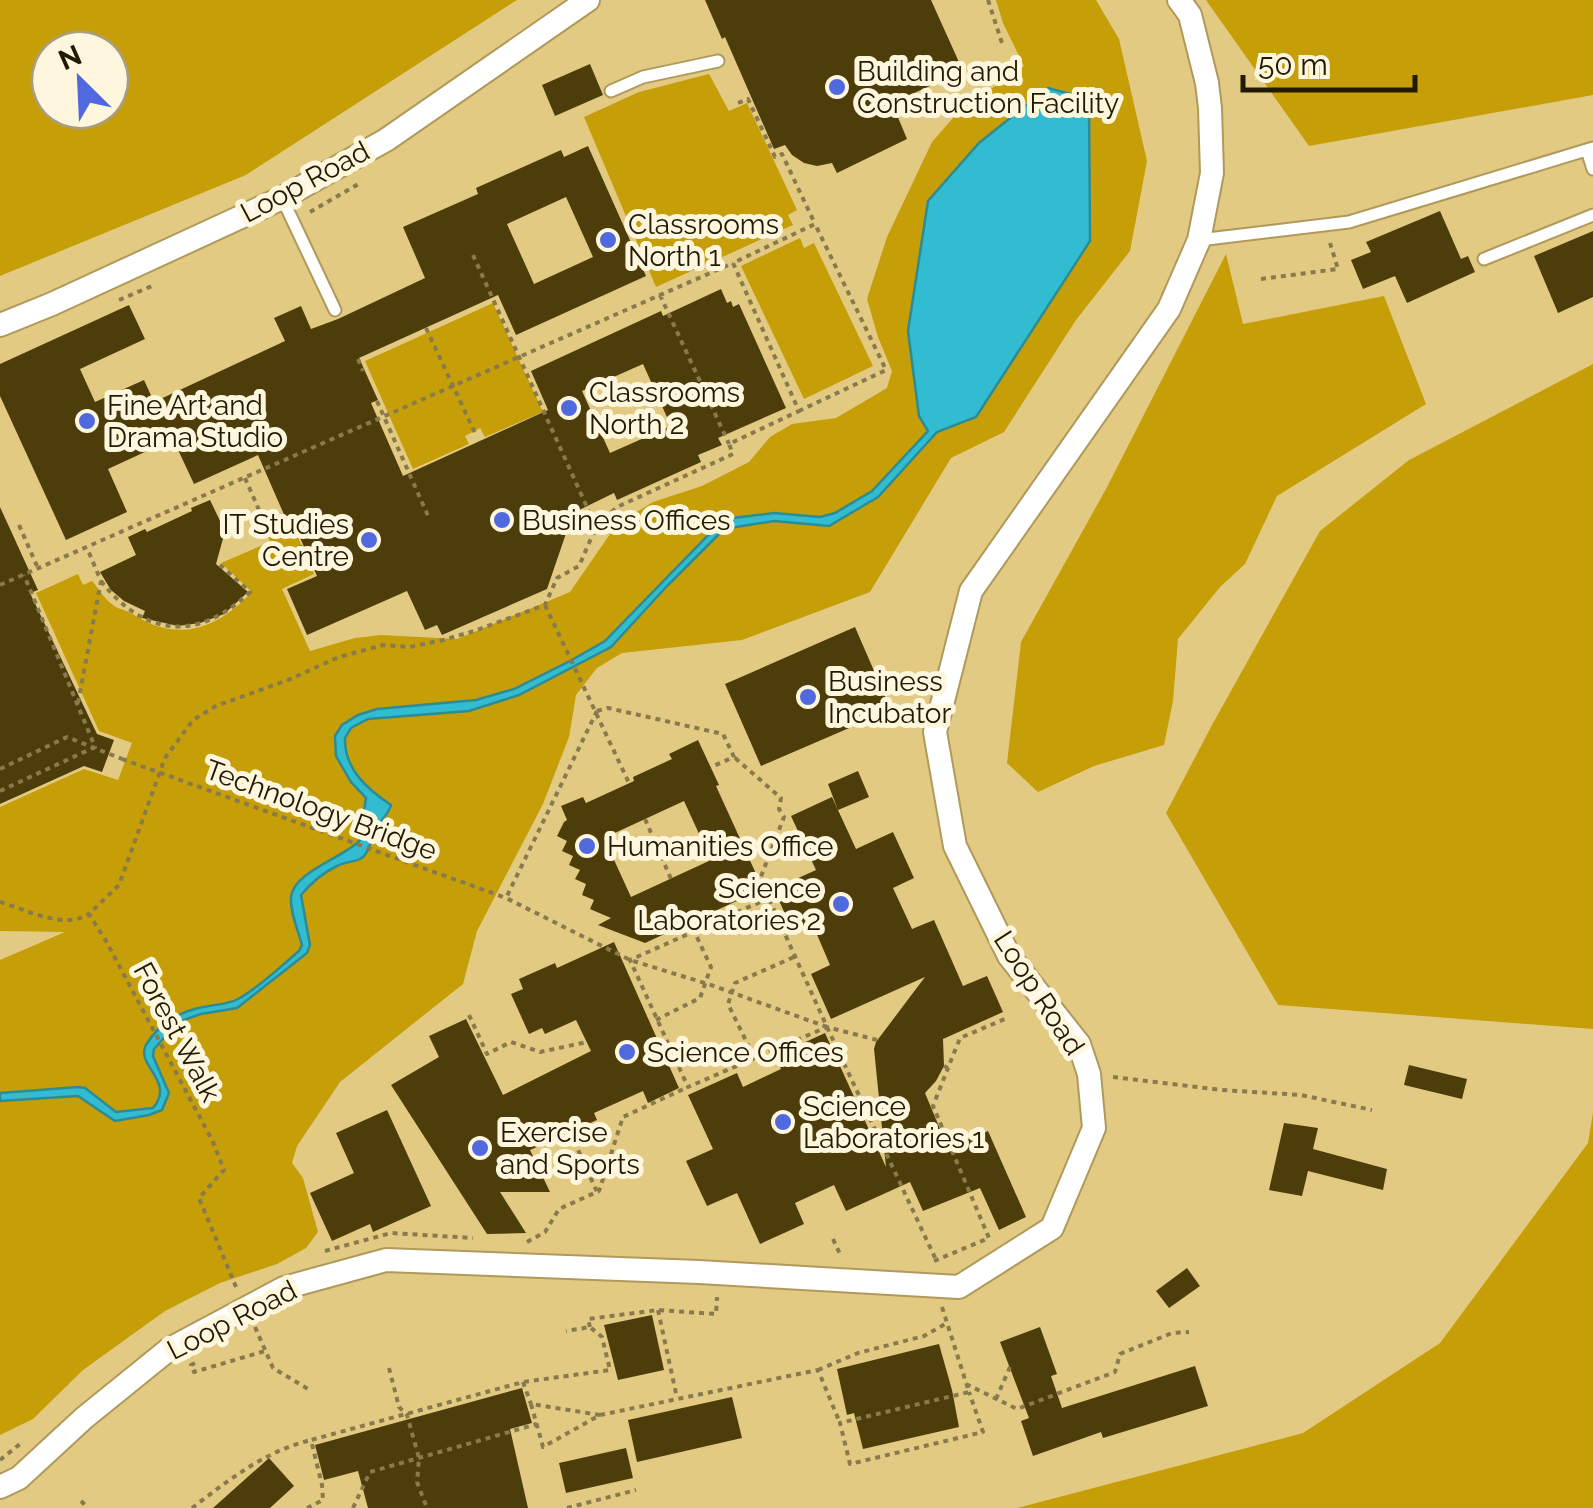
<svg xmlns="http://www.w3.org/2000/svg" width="1593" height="1508" viewBox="0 0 1593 1508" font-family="Raleway,sans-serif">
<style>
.built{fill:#e3ca82}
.green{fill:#c59e08;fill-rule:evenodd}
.water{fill:#32bcd1;stroke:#2d8b93;stroke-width:2.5}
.building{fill:#4c3d0b;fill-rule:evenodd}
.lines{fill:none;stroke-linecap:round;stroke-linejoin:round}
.lane-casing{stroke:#af9a5c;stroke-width:15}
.street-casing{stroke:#af9a5c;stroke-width:26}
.path{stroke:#897a4d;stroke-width:4;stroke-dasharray:5 5;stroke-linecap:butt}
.lane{stroke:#fff;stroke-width:11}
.street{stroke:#fff;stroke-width:22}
.path-bridge{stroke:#897a4d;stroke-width:4;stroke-dasharray:5 5;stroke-linecap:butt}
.poi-dot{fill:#5169de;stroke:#fef6dd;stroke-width:4}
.labels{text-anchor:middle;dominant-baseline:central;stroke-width:10;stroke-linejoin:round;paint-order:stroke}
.poi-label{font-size:28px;fill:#221901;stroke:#fef6dd;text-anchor:start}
.street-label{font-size:28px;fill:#221901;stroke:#fef6dd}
</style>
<rect width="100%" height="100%" fill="#ead494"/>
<path class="built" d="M517 0H1208L1309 146 1593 95V364L1409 460 1320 531 1212 725 1167 813 1278 1005 1593 1029V1112L1588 1143 1440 1343 1303 1433 1017 1508H0V276L246 175Z"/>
<path class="green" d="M0 0H517L246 175 0 276ZM50 50H110V110H50Z
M996 0H1096L1119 39 1147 161 1130 251 1076 320 1004 432 951 458 870 592 742 640 622 653 597 668 576 695 569 737 543 804 477 931 463 984 340 1082 297 1146 292 1163 303 1178 318 1232 306 1248 277 1264 220 1283 165 1311 83 1370 33 1419 0 1435V960L65 932 0 931V807L84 769 118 780 132 743 99 731 36 593 78 574 83 585 92 581C99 589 105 600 113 605 119 610 128 610 134 615 179 643 217 629 252 592L221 563 270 542 266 531 287 522 289 527 293 526 314 574 282 589 310 651 355 638 381 635 457 639 570 592 617 524 653 502 702 486 749 462 770 437 792 424 836 418 887 388 892 371 878 337 867 299 887 237 932 142 959 111 1024 66 1003 23ZM1090 241 976 417 932 435Z
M1206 0H1593V95L1309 146Z
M709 74 729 111 747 103 797 210 788 215 793 225 656 287 584 117 639 92Z
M800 238 804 248 814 243 873 366 804 399 741 266Z
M1226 254 1243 324 1384 296 1426 404 1277 496 1245 564 1220 587 1178 639 1173 701 1164 745 1094 766 1038 792 1007 763 1021 642 1106 489Z
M493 303 543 412 485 437 480 428 465 436 469 444 413 469 365 361Z
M1593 364V1029L1278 1005 1166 813 1212 725 1320 531 1409 460Z
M1593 1112V1508H1017L1303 1433 1440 1343 1588 1143Z"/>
<path class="water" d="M1048 88 1089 99 1090 241 976 417 937 432 878 497 829 526 774 521 724 529 667 586 611 647 519 695 469 711 368 719 351 728 345 738C344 769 367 789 391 805 388 816 379 821 375 831 371 840 369 854 360 859 354 862 344 862 337 866 322 873 311 883 301 895L310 945 307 953 237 1008 201 1014 178 1022 154 1049 153 1056 169 1093 162 1110 149 1115 115 1121 78 1096 0 1101V1093L78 1087 85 1088 116 1112 153 1108C176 1082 135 1065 146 1045 160 1021 182 1010 209 1006 219 1004 229 1004 238 999 260 987 280 967 299 951L302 945C298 930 290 913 291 897 294 872 342 858 358 842 365 836 367 829 370 821L364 812 366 798 351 782 336 756 335 736 342 725 358 715 377 709 476 700 514 689 570 661 605 641 719 524 733 518 774 513 820 517 835 513 872 491 928 431 919 416 908 331 928 201 979 143Z"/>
<path class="building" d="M705 0H931L963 71 892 103 907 139 837 173 832 163 817 166 804 163 792 155 785 145 774 149 725 37 722 39Z
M590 64 603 95 555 116 542 85Z
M588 146 646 276 516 335 498 295 359 358 378 400 371 403 403 476 548 410 531 371 661 311 663 316 721 289 727 303 731 301 733 307 739 304 786 408 718 438 722 445 698 455 701 462 617 500 614 493 573 513 547 589 442 635 437 625 425 630 407 591 307 635 287 589 317 576 294 524 289 526 258 455 194 484 173 439 108 469 127 512 66 540 0 396V364L129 305 145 339 80 369 95 402 144 380 154 402 285 341 274 318 301 306 311 329 338 319 425 278 403 227 478 194 476 188 561 150 564 157ZM566 197 593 257 534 284 507 224ZM643 364 671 426 610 453 582 391Z
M1440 211 1461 259 1468 256 1475 272 1407 303 1395 276 1363 289 1351 260 1371 252 1366 242Z
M1593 231V297L1558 313 1534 256Z
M210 500 221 523 224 535 216 564 248 592 224 614 200 623 178 626 142 618 145 611 124 601 111 590 100 572 136 555 128 537 145 529 147 532 192 511 191 508Z
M0 507 38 590 30 593 97 734 114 740 102 772 84 766 0 804Z
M855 627 891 710 761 766 725 684Z
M698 740 719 785 716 786 763 889 645 943 598 925 611 918 590 909 594 900 582 895 586 884 575 879 580 870 569 865 573 856 562 851 567 841 557 836 564 822 567 820 561 806 583 797 586 803 634 781 633 777 672 759 669 754ZM684 801 711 860 631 897 604 838Z
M858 771 869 797 838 810 828 784Z
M832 797 856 849 893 832 914 878 893 888 912 929 934 920 963 986 987 976 1003 1012 943 1039 944 1066 936 1081 925 1093 948 1148 988 1131 1026 1217 999 1230 980 1188 923 1211 910 1182 846 1211 834 1185 795 1203 804 1224 760 1244 737 1193 707 1206 686 1161 713 1149 688 1095 737 1073 743 1087 781 1069 775 1056 825 1033 886 1167 874 1049 876 1042 925 977 831 1019 811 974 830 965 812 923 793 932 774 889 816 870 791 816Z
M614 942 679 1088 648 1103 643 1091 594 1113 597 1120 530 1150 550 1192H500L526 1233 487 1234 391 1085 439 1057 429 1036 466 1019 503 1095 591 1051 576 1020 545 1034 542 1028 529 1034 511 994 523 989 519 979 555 963 557 968Z
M1409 1065 1467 1079 1462 1099 1404 1085Z
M387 1110 431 1206 373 1232 370 1224 332 1241 310 1193 354 1173 336 1133Z
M1284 1123 1318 1128 1313 1149 1387 1169 1383 1190 1308 1171 1302 1196 1269 1190Z
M1187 1268 1200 1286 1169 1308 1156 1291Z
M652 1315 664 1370 618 1380 604 1325Z
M1040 1327 1057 1374 1051 1376 1062 1408 1195 1366 1208 1406 1103 1438 1101 1432 1033 1456 1021 1421 1029 1418 1000 1342Z
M939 1344 952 1390 959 1427 863 1449 854 1413 847 1415 837 1369Z
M522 1388 532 1423 510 1429 528 1508H368L358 1471 324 1480 315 1445Z
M732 1397 742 1438 637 1462 628 1420Z
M626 1448 633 1478 566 1493 559 1463Z
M269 1458 294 1486 270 1508H213Z"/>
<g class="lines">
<g class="lane-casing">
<path id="lane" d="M611 91 643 77 718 61
M1587 150 1593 169
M282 198 335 310
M1199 240 1349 222 1593 148
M1484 259 1593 215"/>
</g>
<g class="street-casing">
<path id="street" d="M0 325 52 304 282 198 386 140 588 0
M0 1487 19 1478 84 1418 168 1350 284 1288 386 1260 699 1272 959 1287 1052 1228 1094 1128 1089 1074 1079 1044 1009 956 955 846 935 732 971 591 1169 309 1199 240 1212 173 1210 108 1207 83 1190 15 1179 0"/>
</g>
<path class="path" d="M988 0 1003 46
M738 103 748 99 775 157 782 154 815 224
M310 212 362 182
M473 255 596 527
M1261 279 1338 269 1330 243
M660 295 729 444
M119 300 152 286
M426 328 475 433
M358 359 363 371
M377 401 429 518
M245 478 273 542 287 553 304 546
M19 525 37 566
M101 581C145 637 198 642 250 592L217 562
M0 585 733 263
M545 605 629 783
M78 703 101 581 87 548
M597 711 506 898 630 960 711 985 827 1027 760 879 784 817 779 809 781 798 734 757
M597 711 608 708 723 734 734 757 711 767
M0 769 67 737 122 759
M0 791 95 747 24 575
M645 819 671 879
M769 898 630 960 688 1087 827 1027 877 1040
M0 902C27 910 64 930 89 914
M469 1015 487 1054 511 1042 540 1052 587 1042
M656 1020 700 998 711 967 695 933
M827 1027 937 1262
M754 1057 728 1004 735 983 794 957
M944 1066 948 1068 960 1038 1007 1018
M1113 1077 1222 1090 1301 1095 1372 1110
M570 1132 597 1192
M833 1239 840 1254
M527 1242 545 1232 559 1209 599 1191 623 1117 688 1087
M325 1251 391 1233 473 1238
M934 1261 989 1238 933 1106 948 1068
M236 1287 199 1198 224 1170 213 1142 106 941 89 914 119 885 165 758 193 720 216 706 288 680 339 657 383 645 410 647 443 640 474 631 545 605 557 578 579 566 596 527 617 507 733 454 729 444 799 411 733 263 815 224 886 370 799 411
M942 1307 969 1392 840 1423 850 1464 983 1432 969 1392
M658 1310 677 1398
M255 1327 273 1368 308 1389
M590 1327 588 1319 658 1310 716 1314 717 1297
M195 1363 191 1365 194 1372 265 1351
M389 1368 399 1407 407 1415 419 1458 417 1482 427 1508
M818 1370 858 1353 924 1336 947 1323
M523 1382 531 1404
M966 1384 1017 1409 1115 1372 1120 1354 1172 1333 1189 1332
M996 1399 1010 1367
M600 1415 531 1404 543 1447 600 1415 818 1370 840 1423
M0 1460 20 1444
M81 1501 88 1508
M192 1508C229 1480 265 1451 311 1440
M307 1508 323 1500 322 1485 311 1440 523 1382 610 1370 602 1337 590 1327 566 1331
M353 1508 370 1472 537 1424
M567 1508 636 1490"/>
<use href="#lane" class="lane"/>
<use href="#street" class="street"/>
<path class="path-bridge" d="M122 759 506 898"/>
</g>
<g class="poi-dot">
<circle cx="837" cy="87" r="10"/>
<circle cx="608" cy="240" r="10"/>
<circle cx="569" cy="408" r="10"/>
<circle cx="87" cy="421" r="10"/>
<circle cx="502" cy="520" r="10"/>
<circle cx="369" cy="540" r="10"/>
<circle cx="808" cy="697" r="10"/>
<circle cx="587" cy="846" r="10"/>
<circle cx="841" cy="904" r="10"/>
<circle cx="627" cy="1052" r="10"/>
<circle cx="783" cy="1122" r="10"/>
<circle cx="480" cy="1148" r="10"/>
</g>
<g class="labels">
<g class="poi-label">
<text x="857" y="71">Building and<tspan x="857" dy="32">Construction Facility</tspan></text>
<text x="628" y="224">Classrooms<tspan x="628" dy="32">North 1</tspan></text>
<text x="589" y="392">Classrooms<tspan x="589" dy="32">North 2</tspan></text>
<text x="107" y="405">Fine Art and<tspan x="107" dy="32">Drama Studio</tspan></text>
<text x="522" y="520">Business Offices</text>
<text x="349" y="524" text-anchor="end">IT Studies<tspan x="349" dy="32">Centre</tspan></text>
<text x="828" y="681">Business<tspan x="828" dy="32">Incubator</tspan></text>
<text x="607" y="846">Humanities Office</text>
<text x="821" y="888" text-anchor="end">Science<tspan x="821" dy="32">Laboratories 2</tspan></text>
<text x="647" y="1052">Science Offices</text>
<text x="803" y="1106">Science<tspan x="803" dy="32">Laboratories 1</tspan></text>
<text x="500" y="1132">Exercise<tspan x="500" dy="32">and Sports</tspan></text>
</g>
<g class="street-label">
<text transform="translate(305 182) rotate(-28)">Loop Road</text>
<text transform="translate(321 810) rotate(20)">Technology Bridge</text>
<text transform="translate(1039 993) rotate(57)">Loop Road</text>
<text transform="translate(177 1032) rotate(62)">Forest Walk</text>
<text transform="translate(232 1320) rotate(-27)">Loop Road</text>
</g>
</g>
<g transform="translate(80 80) rotate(336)"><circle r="48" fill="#fef6dd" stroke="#a69e85" stroke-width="2.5"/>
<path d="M0-8L18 38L0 25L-18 38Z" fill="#5169de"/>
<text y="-15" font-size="28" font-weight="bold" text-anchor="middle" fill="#221901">N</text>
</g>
<path d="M1243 75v15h172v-15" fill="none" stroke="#221901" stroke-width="5"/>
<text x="1258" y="75" font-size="30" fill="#221901" stroke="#fef6dd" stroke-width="8" paint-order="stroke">50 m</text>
</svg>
